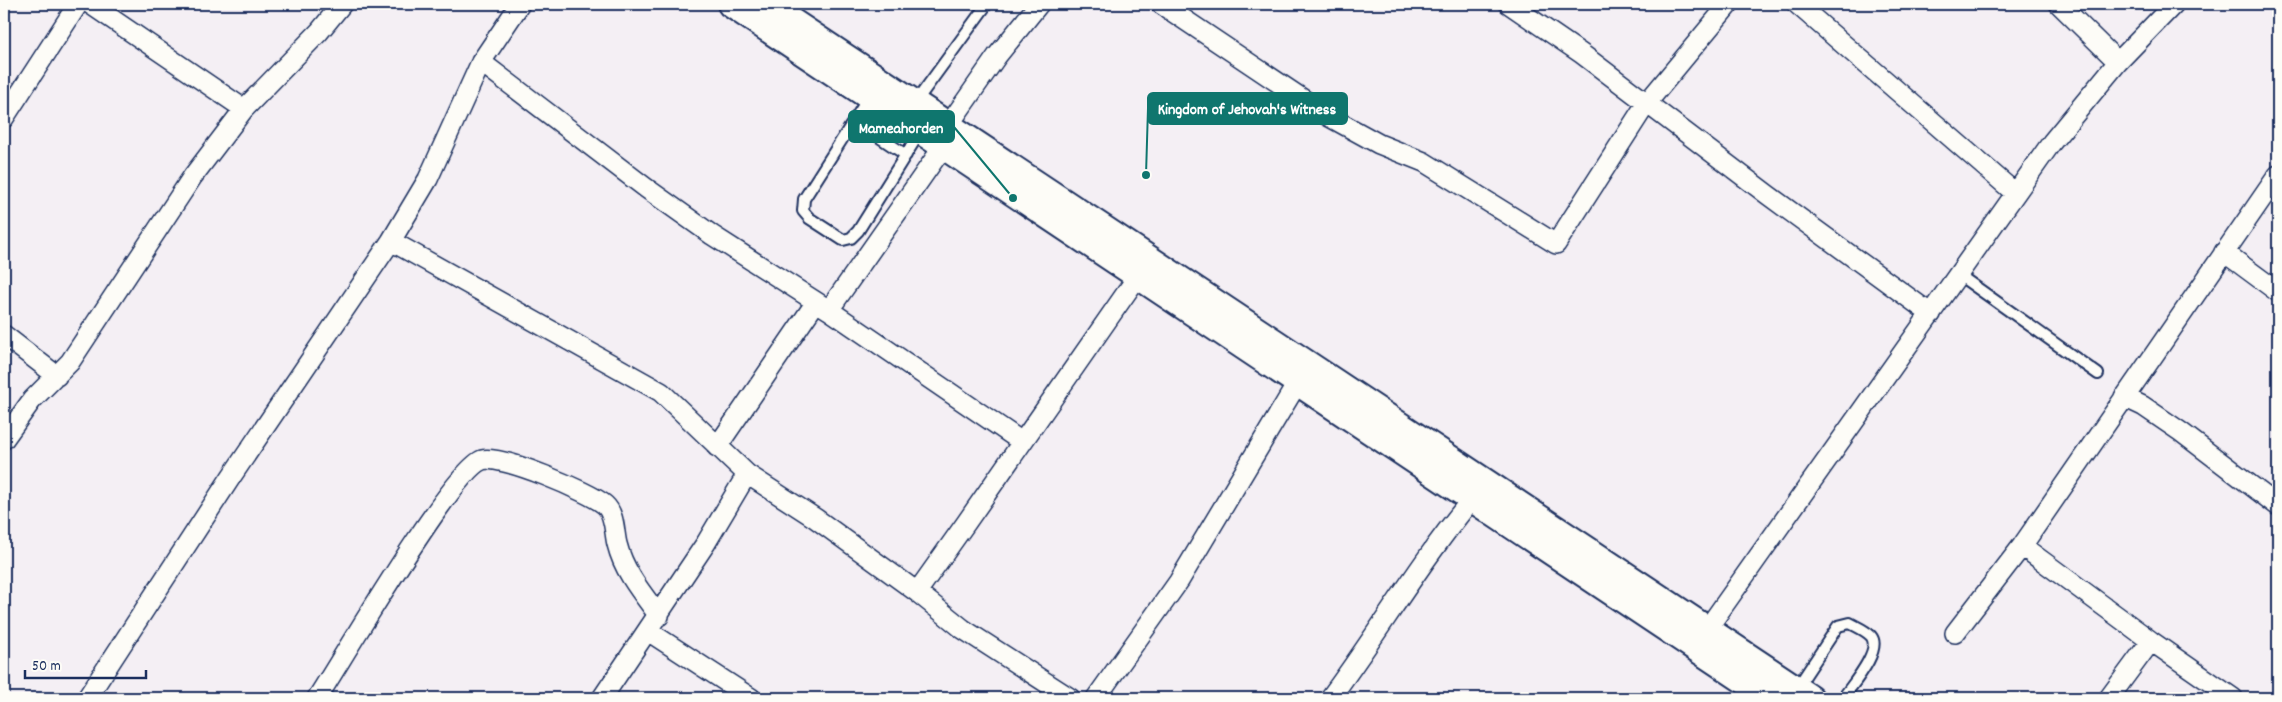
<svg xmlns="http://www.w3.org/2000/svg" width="2282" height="702" viewBox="0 0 2282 702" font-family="Dekko,sans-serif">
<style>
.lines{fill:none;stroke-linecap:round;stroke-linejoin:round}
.lane-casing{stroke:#1b2f5e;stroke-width:14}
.street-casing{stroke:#1b2f5e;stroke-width:22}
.secondary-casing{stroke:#1b2f5e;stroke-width:30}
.lane{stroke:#fdfcf7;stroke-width:10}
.street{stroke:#fdfcf7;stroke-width:19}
.secondary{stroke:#fdfcf7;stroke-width:26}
.leader{fill:none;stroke:#0f766e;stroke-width:2}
.callout-dot{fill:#0f766e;stroke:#fdfcf7;stroke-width:2}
.callout{fill:#0f766e;stroke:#0f766e;stroke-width:2}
.callout-label{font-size:16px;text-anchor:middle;font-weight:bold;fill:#fff}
</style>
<rect width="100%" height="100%" fill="#f4eff4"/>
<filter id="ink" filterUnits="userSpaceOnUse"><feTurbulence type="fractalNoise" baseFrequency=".02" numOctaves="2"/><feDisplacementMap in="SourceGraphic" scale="10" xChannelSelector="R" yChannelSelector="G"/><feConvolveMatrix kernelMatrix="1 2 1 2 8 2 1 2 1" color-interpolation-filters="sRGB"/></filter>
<g filter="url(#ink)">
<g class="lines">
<g class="lane-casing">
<path id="lane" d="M869 97 804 199 803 211 809 218 843 240 851 238 858 231 920 132
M915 103 987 4
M855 121 906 155
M1959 275 2098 374
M1797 688 1838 626 1850 623C1857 627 1865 630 1871 636 1883 650 1851 686 1843 698"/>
</g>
<g class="street-casing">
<path id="street" d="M90 4 244 109
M1161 4 1328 116 1379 144 1424 162 1556 244 1646 104 1729 4
M1509 4 1582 54 1768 195 1931 314
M1797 4 2015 193
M2059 4 2118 62
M481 62 646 188 712 235 829 310 1022 442
M4 118 78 4
M948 126 997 56 1039 4
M391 241 661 392 747 474 815 518 917 592 963 629 1070 698
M2224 252 2278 292
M829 310 943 147
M4 335 57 376
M2124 397 2143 406 2181 432 2278 506
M4 439 32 400 70 362 193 176 244 109 319 32 342 4
M717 447 816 302
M2022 546 2151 641 2233 698
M917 592 966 523 1138 276
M648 631 751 698
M1955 633 2022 546 2278 175
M1700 639 2052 142 2118 62 2174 4
M87 698 231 477 391 241 428 179 481 62 520 4
M317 698C341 661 452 471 482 460 500 454 590 492 605 505 615 514 614 532 617 544 624 572 642 593 659 616
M602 698 706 543 747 474
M1096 698 1179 581 1298 382
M1330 698C1379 632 1420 562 1472 499
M2109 698 2151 641"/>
</g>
<g class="secondary-casing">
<path id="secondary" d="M731 4 1771 698
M765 4 1810 698"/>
</g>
<use href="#lane" class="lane"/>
<use href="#street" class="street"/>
<use href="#secondary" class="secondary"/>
</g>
</g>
<path class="leader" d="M1146 175L1148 108M1013 198L954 127"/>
<g class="callout-dot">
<circle cx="1146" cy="175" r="5"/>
<circle cx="1013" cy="198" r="5"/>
</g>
<g class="callout">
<rect x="1148" y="93" width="199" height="31" rx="5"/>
<rect x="849" y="111" width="105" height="31" rx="5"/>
</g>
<g class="callout-label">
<text x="1247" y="114">Kingdom of Jehovah's Witness</text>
<text x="901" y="133">Mameahorden</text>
</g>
<rect width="2282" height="702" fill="none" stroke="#fdfcf7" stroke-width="20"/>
<rect x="10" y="10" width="2262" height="682" fill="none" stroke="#1b2f5e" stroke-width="2" filter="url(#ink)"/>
<path d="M25 670v8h121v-8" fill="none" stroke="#1b2f5e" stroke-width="2.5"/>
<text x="32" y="670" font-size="15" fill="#1b2f5e" stroke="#fdfcf7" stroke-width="4" paint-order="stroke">50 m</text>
</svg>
